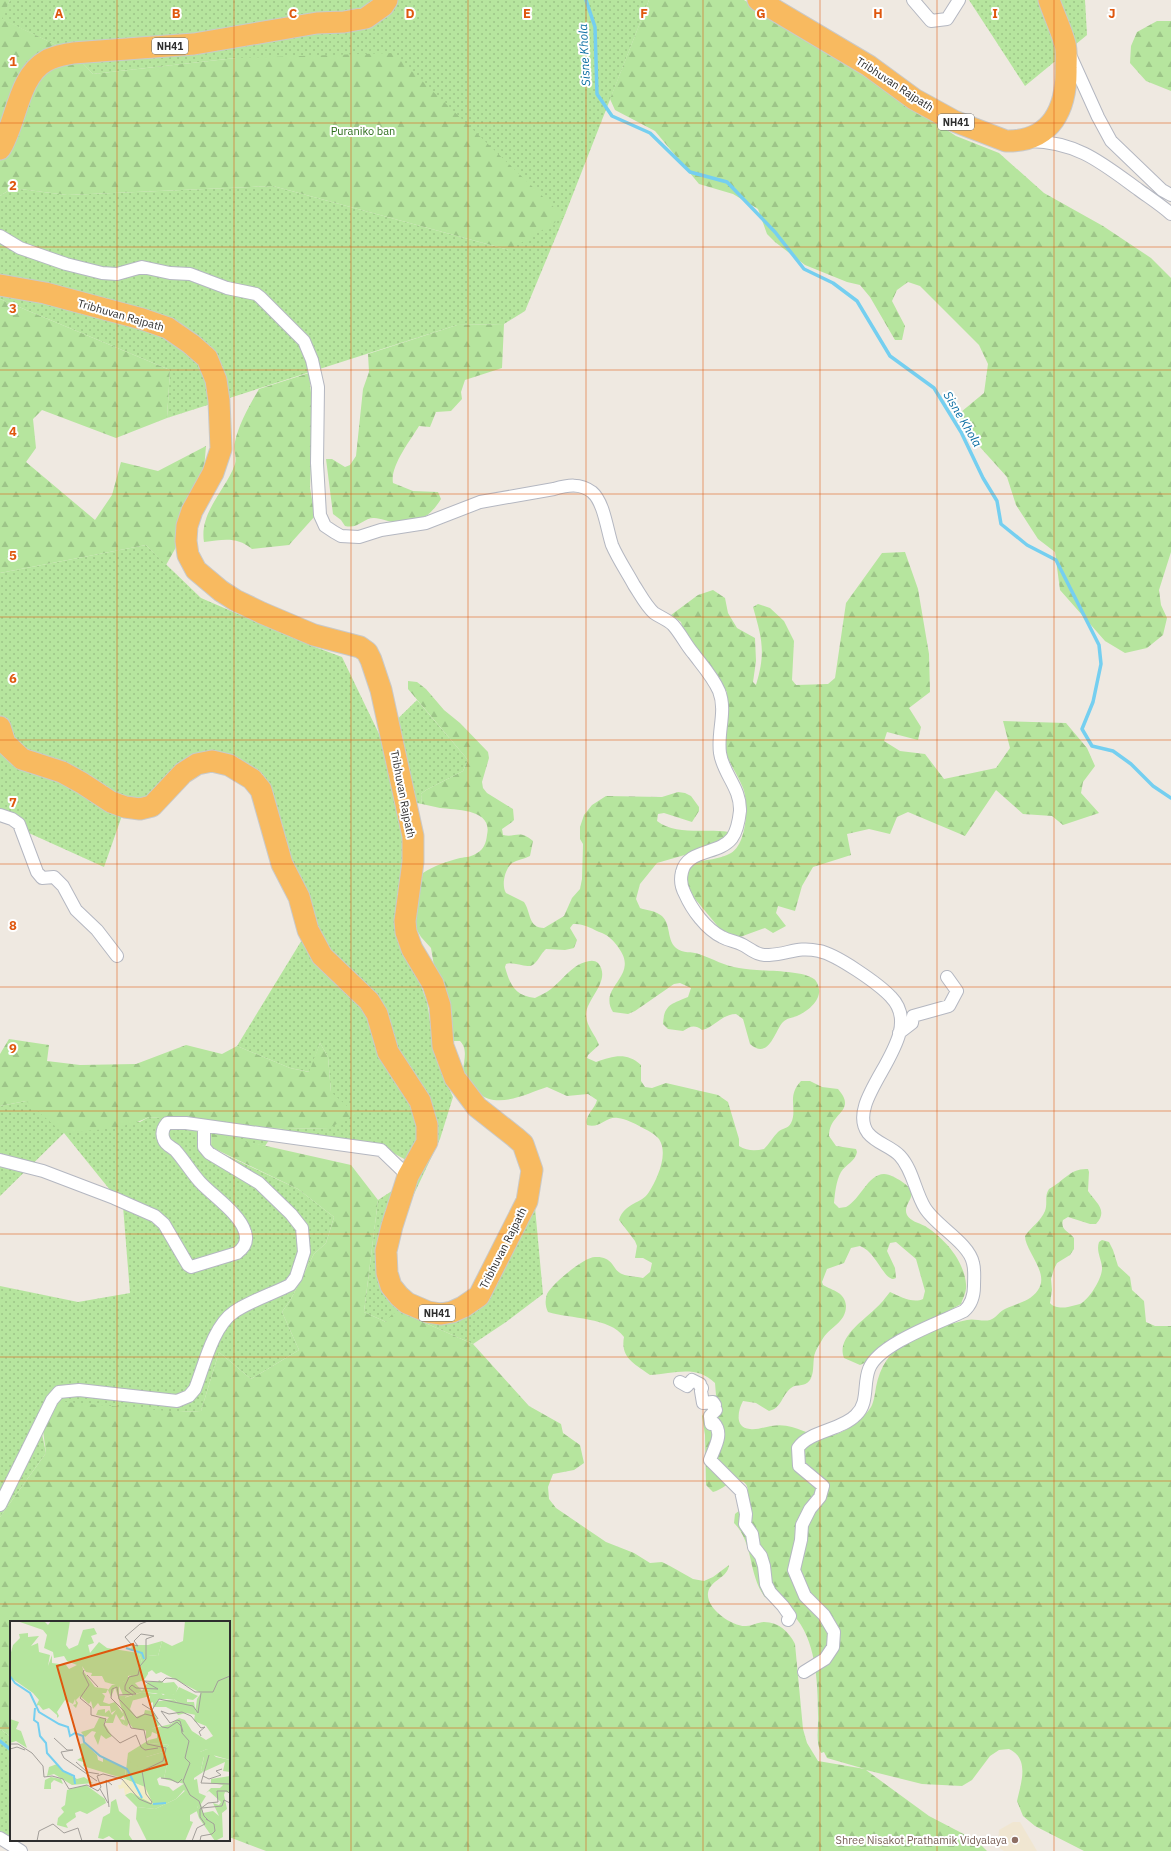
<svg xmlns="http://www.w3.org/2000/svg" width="1171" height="1851" viewBox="0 0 1171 1851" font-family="'IBM Plex Sans',sans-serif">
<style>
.education{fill:#f0e6d1}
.grass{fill:url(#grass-dots)}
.forest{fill:url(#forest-firs)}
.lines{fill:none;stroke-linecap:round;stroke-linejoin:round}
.stream{stroke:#75cff0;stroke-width:3.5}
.minor-casing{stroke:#b4b7c1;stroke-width:14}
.trunk-casing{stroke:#c9c9c9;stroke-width:23}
.minor{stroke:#fff;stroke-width:12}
.trunk{stroke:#f8ba60;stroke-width:21}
.grid{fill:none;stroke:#df570e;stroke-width:1;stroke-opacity:0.55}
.education-dot{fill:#8d6e63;stroke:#fff;stroke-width:1.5}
.labels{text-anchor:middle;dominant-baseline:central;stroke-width:4;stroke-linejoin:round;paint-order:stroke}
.shield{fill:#fff;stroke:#6d6d6d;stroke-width:1}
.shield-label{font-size:10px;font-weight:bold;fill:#2e2e2e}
.street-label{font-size:11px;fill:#2e2e2e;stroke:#fff}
.park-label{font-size:11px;fill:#2c6e1b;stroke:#fff}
.education-label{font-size:11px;fill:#785e54;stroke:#fff;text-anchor:end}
.water-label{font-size:12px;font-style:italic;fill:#0d6fa3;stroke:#fff}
.inset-river{fill:none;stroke:#75cff0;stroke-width:2}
.inset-road{fill:none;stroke:#a29e99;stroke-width:1}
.view{fill:#df570e;fill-opacity:0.15;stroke:#df570e;stroke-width:2}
.inset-edge{fill:none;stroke:#2e2e2e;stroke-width:2}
.grid-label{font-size:13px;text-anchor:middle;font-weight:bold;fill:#df570e;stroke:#fff;stroke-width:4;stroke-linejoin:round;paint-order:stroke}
</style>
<defs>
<pattern id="grass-dots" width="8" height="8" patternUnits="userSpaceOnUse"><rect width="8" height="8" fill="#b6e59e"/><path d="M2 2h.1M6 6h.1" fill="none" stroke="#9dc588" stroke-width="1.8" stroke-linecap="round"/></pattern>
<pattern id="forest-firs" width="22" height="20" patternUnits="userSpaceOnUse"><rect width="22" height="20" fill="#b6e59e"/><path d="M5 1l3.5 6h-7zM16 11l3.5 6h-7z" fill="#9dc588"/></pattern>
</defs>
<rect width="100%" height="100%" fill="#efe9e1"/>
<path class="education" d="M1013 1822H1020L1037 1851H1004L998 1847 999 1830Z"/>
<path class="grass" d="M10 0H649L564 217 525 311 504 324 457 325 167 418 170 370 0 299V196L12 188 67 195 273 186 509 250 236 58 93 74 73 53 1 19Z
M969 0H1085L1087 35 1025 86Z
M146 545 201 598 315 647 342 657 380 736 417 700 468 760 463 771 426 790 421 794 422 804 396 799 405 853 411 959 427 1002 434 1045 441 1071 453 1097 440 1139 406 1211 392 1273 412 1293 427 1303 445 1307 464 1299 483 1275 532 1175 543 1294 506 1322 473 1344 407 1315 386 1322 364 1312 378 1200 424 1170 377 1144 273 1134 265 1146 212 1135 211 1148 298 1189 334 1217 326 1243 314 1254 291 1299 282 1312 299 1350 251 1379 219 1352 201 1411 179 1412 40 1424 46 1453 0 1517V1286L78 1302 130 1293 123 1206 64 1133 0 1196V1106L26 1101 140 1122 149 1117 284 1129 329 1128 331 1092 328 1057 320 1043 310 1072 290 1068 237 1046 308 930 261 790 212 761 152 806 125 807 104 867 0 820V573Z
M0 1729 11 1737V1836L0 1832Z"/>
<path class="forest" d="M0 0H10L2 19 73 53 93 74 236 58 393 53 564 217 509 250 273 186 67 195 12 188 0 196Z
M649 0H744L812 41 956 136 999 153 1044 193 1103 226 1151 258 1171 278V552L1159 590 1161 605 1167 618 1163 635 1147 648 1125 653 1105 641 1060 590 1055 552 1038 539 1016 505 1007 477 970 436 960 419 961 412 984 393 988 364 979 345 920 286 908 282 897 290 892 301 905 326 902 340H895L870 297 860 285 847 282 805 265 775 242 767 234 758 209 733 194 699 184 655 131 615 110 610 99Z
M1157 21H1171V91L1146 81 1130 63 1131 46 1137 32Z
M0 299 170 370 167 418 116 438 42 410 33 419 36 448 26 462 95 520 112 495 121 462 158 471 206 446 204 470 187 512 175 549 166 565 146 545 0 573Z
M504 324 502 368 465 380 461 392 462 399 451 411 436 412 430 427 419 426C410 441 390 466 393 483L413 491 438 492 441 499C429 518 419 523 395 522 388 522 381 518 374 518 363 518 359 529 345 526L341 520 333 514 326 459H332L345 467 350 465 356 456 363 389 369 372 368 354 457 325Z
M309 373 313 413 310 488 315 516 289 545 252 549C236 536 223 540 204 542 199 512 226 490 235 464 237 457 233 449 235 442 238 426 250 404 259 389Z
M905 552 918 589 929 654 930 692 909 708 921 727 918 740 887 732 884 741 900 751 925 754 944 779 996 768 1010 748 1003 721 1066 723 1087 748 1095 766 1083 782 1081 793 1099 813 1063 825 1052 816 1023 814 996 790 965 836 908 812 897 817 890 834 869 829 847 834 851 855 813 867 802 886 795 911 778 906 776 913 786 926 773 933 765 928 740 937 730 936 720 929 686 888 684 877 692 863C704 860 721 859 731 853 747 844 749 803 743 788 738 775 728 762 725 749 721 730 726 711 727 692L684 633 681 622 671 615 698 595 713 590 725 598 728 613 737 628 755 638 756 661 753 682 756 685C766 652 762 639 753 607L758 604 770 608 784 621 794 641 792 680 796 685 828 684 835 678 846 603 882 553Z
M408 681 417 682 426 689 444 710 460 723 488 752 489 758 482 782 483 788 487 793 513 809 514 820 512 822 502 829 503 835C516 838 519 829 533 841L530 856C524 859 517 860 512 863 505 869 501 885 506 893L524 902C531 912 528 928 544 928L564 916 572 898 580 889 582 879 583 844 580 839V827L584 815 592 805 606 796 662 797 678 792 685 793 691 796 699 807V811L692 822 664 813 658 814 657 821C676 836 706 828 729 832L728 838 688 854 657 863 640 884 636 899 640 908C645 910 652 910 657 913 673 920 665 938 676 948 683 954 692 951 699 954 713 959 725 966 739 968 758 972 800 969 814 979 817 981 820 989 819 993 818 1003 805 1013 797 1016 792 1018 787 1018 783 1022 775 1030 769 1061 750 1044L743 1019 736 1014C722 1014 715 1027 702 1030 694 1024 690 1027 683 1031L668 1029 663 1024C664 1004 672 1004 688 997L691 988 680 983 674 984 635 1011 628 1014 613 1012C597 986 641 977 618 947 614 941 609 936 602 933 592 929 584 923 573 924L570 928 577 940 574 948 565 950 546 949C541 953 539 960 534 964 527 970 515 961 506 964L505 967C510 985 515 996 535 998 540 995 546 993 551 989 560 982 567 972 578 965 584 962 593 958 598 963 612 980 587 998 586 1014 586 1026 595 1034 599 1045L588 1055 587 1058 596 1062C614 1056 626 1052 641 1065V1081L645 1087 652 1088 666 1083 718 1095 728 1102 739 1139V1146C747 1151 755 1151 764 1149 769 1144 773 1137 778 1132 782 1128 788 1129 791 1123 798 1109 786 1097 801 1081H810L822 1087 838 1089C858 1112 829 1112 829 1136L836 1146 856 1149 857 1152C855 1162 846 1164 841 1172 836 1181 835 1193 834 1203L839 1208 846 1207C860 1200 868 1174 884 1174 890 1174 896 1178 901 1181 924 1196 901 1202 907 1215 910 1221 919 1223 925 1226 944 1238 964 1260 966 1284 967 1291 963 1298 961 1304L909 1333 877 1357 860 1365 844 1358C836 1338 863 1321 875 1309 881 1304 885 1298 890 1292 899 1296 913 1304 923 1299L925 1291 916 1259 896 1242 890 1243 887 1251 895 1268 896 1278 893 1279C883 1278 876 1252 860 1246L851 1248 844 1263 827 1269 822 1282 823 1285C833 1291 845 1292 846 1306 846 1323 829 1327 822 1340 819 1345 815 1351 814 1357 813 1364 814 1374 810 1380 804 1388 797 1383 791 1388 781 1396 782 1408 769 1411L756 1403 743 1401C738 1410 734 1428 750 1429 757 1430 765 1427 771 1426 803 1420 814 1450 849 1428 855 1424 867 1414 871 1407 874 1402 875 1393 876 1387 880 1367 889 1352 907 1342 926 1333 946 1324 967 1320 974 1318 982 1322 990 1320 996 1318 1000 1311 1005 1309 1017 1303 1030 1302 1038 1290 1050 1273 1025 1251 1025 1236 1031 1227 1041 1221 1045 1211 1048 1203 1044 1196 1049 1189 1064 1181 1070 1168 1088 1169L1089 1172 1088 1191C1095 1202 1109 1210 1096 1224H1090L1068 1217 1063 1220C1060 1230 1069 1231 1074 1238V1249L1070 1255 1057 1263 1054 1269 1051 1279 1052 1290 1050 1303C1054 1308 1062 1308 1068 1307 1072 1306 1076 1305 1080 1304 1090 1299 1103 1277 1102 1267 1101 1258 1096 1251 1099 1242L1102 1240 1109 1242 1113 1250 1118 1266 1130 1277 1132 1290 1144 1301 1146 1322 1155 1326H1171V1851H1084L1035 1826 1023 1816 1017 1801C1021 1783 1030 1759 1009 1749L999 1750 990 1756 972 1780 962 1786 922 1784 866 1770 929 1816 977 1841 987 1851H266L229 1837V1622H11V1737L0 1729V1517L46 1453 42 1423 54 1401 179 1412 201 1411 219 1352 251 1379 299 1350 282 1312 291 1299 314 1254 326 1243 334 1217 298 1189 211 1147 212 1134 351 1165 378 1200 364 1312 386 1322 393 1313 407 1315 473 1344 529 1406 561 1424 563 1433 580 1445 584 1463 574 1470 553 1474 548 1487 549 1499 556 1508 606 1542 634 1553 650 1563 662 1562 670 1566 693 1579 704 1581 713 1577 729 1565C728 1578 710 1580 708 1593 706 1609 733 1627 746 1626 752 1626 758 1622 764 1622 779 1622 789 1632 795 1644L803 1729 807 1743 818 1761 865 1769 827 1758 824 1752 821 1753C815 1740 819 1727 818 1714 818 1683 816 1638 793 1615 785 1608 773 1603 765 1597 748 1575 754 1543 734 1523L735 1514C737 1512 741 1510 743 1508 748 1501 752 1482 740 1481 730 1480 722 1490 713 1492L706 1485 705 1435 702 1416 716 1395 715 1383C696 1364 673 1374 650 1375 635 1364 620 1358 624 1337 610 1317 570 1319 548 1312 545 1306 545 1300 547 1294 552 1284 584 1257 595 1257 614 1256 612 1270 622 1274 629 1277 636 1276 643 1278L650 1272 652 1263 643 1258H635L637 1246 635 1241 619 1220C625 1202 642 1204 649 1192 657 1179 669 1154 659 1139 655 1134 647 1130 641 1127 634 1123 626 1119 618 1118 606 1116 600 1129 587 1125 584 1116 595 1109 597 1100L588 1094 567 1096 547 1087C528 1093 497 1110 479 1093 472 1088 468 1078 463 1071 464 1060 468 1049 460 1041H454L447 1046 446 1010 449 998 435 972 431 948 421 937 411 920 423 873C433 866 448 861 460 858 466 857 472 857 477 853 484 849 486 843 487 835 493 809 457 810 440 808 434 807 428 805 422 804L421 794 426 790 463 771 468 760 408 689Z
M9 1039 49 1045 47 1061 80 1065 136 1064 186 1045 222 1054 237 1046 290 1068 309 1072 320 1043 328 1057 331 1092 356 1114 329 1128 284 1129 149 1117C123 1130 91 1130 63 1133L26 1101 0 1106V1054Z"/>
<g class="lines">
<path class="stream" d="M586 0 595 27 597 94 612 116 650 133 690 172 727 182 775 232 804 269 833 283 857 301 890 356 934 388 961 432 983 478 997 501 1001 524 1027 545 1056 560 1099 645 1101 664 1093 702 1082 729 1092 746 1113 751 1131 764 1153 786 1171 798
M0 1741 11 1750"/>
<g class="minor-casing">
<path id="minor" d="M913 0 931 21 947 19 959 0
M1070 55 1098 117 1111 141 1162 190 1171 195
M1030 141C1078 142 1102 163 1139 190 1150 198 1161 205 1171 214
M0 236 20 248 66 264 102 273 117 274 142 267 170 273 190 274 227 288 256 294 260 297 304 341 312 360 318 387 317 463 320 515 325 526 334 532 341 536 359 537 381 530 426 523 480 502 554 489C568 485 580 483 592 492 604 502 607 530 612 545 618 559 627 572 634 585 640 594 646 606 654 613 660 617 668 620 673 625 681 634 686 645 693 653 702 665 713 677 719 691 727 711 717 732 720 753 723 774 741 788 740 811 739 820 737 831 732 838 719 855 687 849 682 872 680 880 681 887 685 894 692 910 706 929 722 937 729 941 736 941 743 945 752 950 758 956 769 955 789 954 798 946 819 951 836 954 879 984 891 997 930 1037 842 1098 868 1133 877 1144 891 1146 900 1156 913 1170 915 1192 925 1208 936 1226 969 1243 973 1263 975 1270 974 1279 974 1286 974 1296 972 1304 964 1311 941 1322 878 1344 869 1369 863 1384 869 1403 856 1415 842 1430 809 1431 798 1448L799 1466 823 1486 820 1497 810 1509 802 1525 801 1540 794 1570 805 1596 824 1615 834 1632 833 1647 825 1659 804 1672
M0 815 12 819 19 824 37 872 42 878 54 877 63 886 76 910 97 930 117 956
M899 1033 912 1023 913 1016 949 1006 957 991 947 977
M0 1160 43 1171 114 1198 155 1216 164 1224 188 1265 191 1267 237 1253C244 1248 248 1241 245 1232 240 1214 213 1196 200 1182 191 1172 184 1160 175 1150 171 1147 165 1144 164 1140 161 1134 163 1128 167 1123H186L381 1150 408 1176
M680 1382 687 1386 692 1380 700 1384V1386L702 1388 701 1391 703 1403 713 1402 715 1405 714 1410H716L710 1416 711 1424 714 1423C724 1434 714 1448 710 1460L741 1491 746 1514 745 1524 752 1534 754 1547 761 1556 764 1566 766 1584 770 1592 783 1606 790 1616 788 1620
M0 1505 52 1400 59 1392 79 1390 177 1401 189 1396 195 1389C204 1366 213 1326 234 1312 250 1301 272 1294 290 1285L296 1277 304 1252 302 1228 291 1214 259 1183 209 1153 204 1147V1127
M0 1838 21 1851"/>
</g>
<g class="trunk-casing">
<path id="trunk" d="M758 0 869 66 914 99 954 121 1006 141C1052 142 1067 108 1066 68 1066 61 1067 51 1065 44 1061 29 1054 15 1049 0
M0 149C16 125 18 76 46 61 54 56 63 55 73 53L194 44 317 23 344 22 366 18 383 6 387 0
M0 285 45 293 142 319 168 328 191 344 207 358 216 380 219 401 221 449 213 473 192 511 187 526 186 541 188 555 196 570 221 591 235 600 262 613 314 635 360 647 367 652 371 660 381 690 413 836V862L405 921 406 932 412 949 433 984 440 1006 443 1046 455 1078 477 1107 515 1137 523 1144 532 1170 527 1201 479 1296 463 1307 452 1312 441 1314 428 1312 407 1303 399 1296 391 1286 387 1273 386 1251 392 1226 408 1176 427 1142V1125L420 1101 388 1052 377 1014 369 1001 322 956 308 930 299 897 282 864 261 790 252 779 229 765 212 761 197 764 183 773 152 806 140 809 125 807 111 802 82 783 62 772 22 759 5 743 0 727"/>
</g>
<use href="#minor" class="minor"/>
<use href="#trunk" class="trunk"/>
</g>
<path class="grid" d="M117 0V1622M234 0V1851M351 0V1851M468 0V1851M586 0V1851M703 0V1851M820 0V1851M937 0V1851M1054 0V1851M0 123H1171M0 247H1171M0 370H1171M0 494H1171M0 617H1171M0 740H1171M0 864H1171M0 987H1171M0 1111H1171M0 1234H1171M0 1357H1171M0 1481H1171M0 1604H1171M0 1728H11M229 1728H1171M117 1840V1851"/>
<circle class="education-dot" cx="1015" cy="1840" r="4"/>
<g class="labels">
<g class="shield">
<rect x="152" y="38" width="36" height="16" rx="3"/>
<rect x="938" y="114" width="36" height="16" rx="3"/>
<rect x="419" y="1305" width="36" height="16" rx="3"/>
</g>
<g class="shield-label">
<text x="170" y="46">NH41</text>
<text x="956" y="122">NH41</text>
<text x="437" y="1313">NH41</text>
</g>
<g class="street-label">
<text transform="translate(895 84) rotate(33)">Tribhuvan Rajpath</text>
<text transform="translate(121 315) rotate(16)">Tribhuvan Rajpath</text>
<text transform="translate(403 794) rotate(79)">Tribhuvan Rajpath</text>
<text transform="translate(503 1248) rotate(-63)">Tribhuvan Rajpath</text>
</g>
<g class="park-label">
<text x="363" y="131">Puraniko ban</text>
</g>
<g class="education-label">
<text x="1007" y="1840">Shree Nisakot Prathamik Vidyalaya</text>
</g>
<g class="water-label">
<text transform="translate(584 55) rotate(-93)">Sisne Khola</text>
<text transform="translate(963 419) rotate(59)">Sisne Khola</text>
</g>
</g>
<g transform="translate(10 1621)">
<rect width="220" height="220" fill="#efe9e1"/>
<path d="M152 20 148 35 138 34V53L134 59 125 62 132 70 138 61H148L149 59 154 62 164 61 168 66 165 74 132 71 115 76 117 80 123 79 120 88 126 96 134 93 135 89 143 90 150 104 138 110 123 107 119 102 117 105 113 102 115 99 105 66 101 76 98 69 102 64H109V75L119 74 113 70V61L127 49 132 41 129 32 121 29 122 24H138ZM164 78 167 81H184L186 94 176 92 168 94 166 91 156 86H143V81ZM139 119 140 122 159 124 153 131 136 136H120L141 143 157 142 154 158 150 156 147 158 149 164 159 166 163 170 184 156V159L187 158 189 172 196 175 191 183 193 192 203 190 209 195 203 182 209 184 211 181 199 170 196 172 201 167H210L213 164 201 162V158L220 155V172L215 171 214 174 217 188 212 192 213 216 205 220 189 197 186 188 188 186 174 169 166 178 145 188 127 186 115 174 134 166 115 158 118 132ZM197 128 206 136 220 139V151L213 150 215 141 193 151 191 149 194 136 190 135V131Z" fill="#b6e59e"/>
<path d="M7 0H34L38 4 41 0H60L56 24 59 28 68 24 73 9 84 7 87 13 81 15 84 22 78 24 80 32 89 21 97 27 129 32 132 41 128 53 118 55V59L113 61V70L122 72 113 74 109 65 95 61 92 55H81L82 52 76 51 72 45 74 51 85 66 98 68 96 72H92L95 75 93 81 99 83 105 81 114 94 110 98 115 99 113 102 118 106 112 103 106 93 103 102H95L99 96 86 94 88 89 95 88V92L99 89 102 94 106 89 101 92 100 85H90L88 82 83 88 81 80 79 83 70 75 66 79 68 82 66 87 63 84 66 83 65 78 63 83 55 79 47 91 49 95 47 97V94L39 87 33 89 29 84 26 85 29 79 23 72 0 56V35L3 24 10 17 9 13 18 12V16L29 15 21 25 28 22 29 31 40 34 38 45 42 34V42L56 44 59 48 67 44 57 40 54 35 44 37 43 31 34 27 37 14 33 9ZM175 0H220V139L199 133 197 128 190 131V135H194L191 149 193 151 175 163 154 158 157 142 131 147 117 139 120 136H136L153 131 159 124 140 122 139 119 147 117V113L142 111 141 115 136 118V109L161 103 169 97 175 99 182 110 196 119 203 115 196 105 184 100 187 78 191 72 151 51 146 53 142 49 135 53 138 34 148 35 152 20 162 25 173 20ZM169 66 188 75 183 79 177 78V81H167L164 78H149L144 84V81L140 82V75L117 81 114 77 132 71 146 73 150 71 153 74 159 71 164 74ZM89 97H96L94 102 102 115 96 118 91 114 88 124 84 115 86 111 82 110 75 116 71 111 84 107ZM0 98 9 101 6 108 11 110 17 127 6 120 0 122ZM74 122 87 134 88 139 93 141V137L116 147 115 158 73 145V141L67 139 72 136 70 123ZM47 143 55 151 67 158 74 156 83 162 62 164 44 153 37 155 39 146ZM41 156 51 158 53 163 44 159 41 162V168H34L35 159ZM76 164 95 178 96 182 77 193 70 190 65 192 66 196 56 203 58 207 47 204 48 197 54 191 51 187 55 184 57 169ZM177 168 188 184 187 190 180 194V200L183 201 175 220H137L126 198 127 186 145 188 166 178ZM106 178 109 190 120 199 119 214 123 220H106L99 215 93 218 88 217 93 196 100 192 101 181Z" fill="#b6e59e"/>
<path d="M115 158 135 166 143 183 120 171 115 174 114 167 109 168 108 164H111L112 160Z" fill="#f3ecc5"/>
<path class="inset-river" d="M116 27 132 32 134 38M0 55 5 62 20 72 29 91 49 103 58 106 60 115 65 112 73 115 74 121 90 135 117 148 132 177M25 87 24 99 28 102 30 115 36 122 37 132 53 150 64 155 65 163M143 183 156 182"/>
<path class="inset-road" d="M74 49 73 52 79 64 70 77 81 86V94L96 98 94 104 98 111 110 122 126 114 131 126 135 129 148 127M77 54 88 66M109 74 126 73 119 67 122 64 126 67 148 68 134 60 152 61 156 57 166 58 185 71H203L208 60 220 55M123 74 115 69V65L119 56 128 54 130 45 136 38V18L144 15 131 13 124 20 128 25 121 23 115 16 130 3 138 0M132 83 143 90M148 98 142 89 149 78 183 85 188 92 191 72M173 111 170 100 167 99 160 102 151 90 159 93 172 91 181 95 191 107 195 106 189 111 191 115M44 117 57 129H63L51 131 54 137 87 160M0 123H8L22 132 33 145 34 156 42 155 53 158 59 168 77 164 88 170 91 166 87 155 93 153 112 158 129 178 141 183 142 181 136 173 132 150 153 140 156 127 137 123 134 109 121 107 114 90 101 77 102 68 107 66 109 78 127 97 135 93 143 95 152 106 158 107 167 101 171 105 172 112 179 120 175 137 180 142 173 160 180 174 189 180 194 195 198 199M0 128 7 126 15 129M66 141 77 151 89 153M212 148 206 150 211 154 199 158 193 155 191 162 220 163M193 155 199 134M151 157 160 158 168 162 172 158M90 168 98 182M99 186 96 159 102 164M192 187 212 185 214 179 220 182M27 220 29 210 43 203 54 212 68 207 72 220M182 220 187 207 195 203 190 196V188L198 182 208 181 207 170H217L220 173M190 220 191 215 202 213 205 210 204 203 196 198"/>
<path class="view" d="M123 23 157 143 81 165 47 45Z"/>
<rect width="220" height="220" class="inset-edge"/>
</g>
<g class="grid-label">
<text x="59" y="18">A</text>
<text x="176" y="18">B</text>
<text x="293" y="18">C</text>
<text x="410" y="18">D</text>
<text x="527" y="18">E</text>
<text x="644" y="18">F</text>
<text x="761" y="18">G</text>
<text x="878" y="18">H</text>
<text x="995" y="18">I</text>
<text x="1112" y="18">J</text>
<text x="13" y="66">1</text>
<text x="13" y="190">2</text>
<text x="13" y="313">3</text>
<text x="13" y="436">4</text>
<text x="13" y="560">5</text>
<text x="13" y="683">6</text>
<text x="13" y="807">7</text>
<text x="13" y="930">8</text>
<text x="13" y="1053">9</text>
</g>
</svg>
